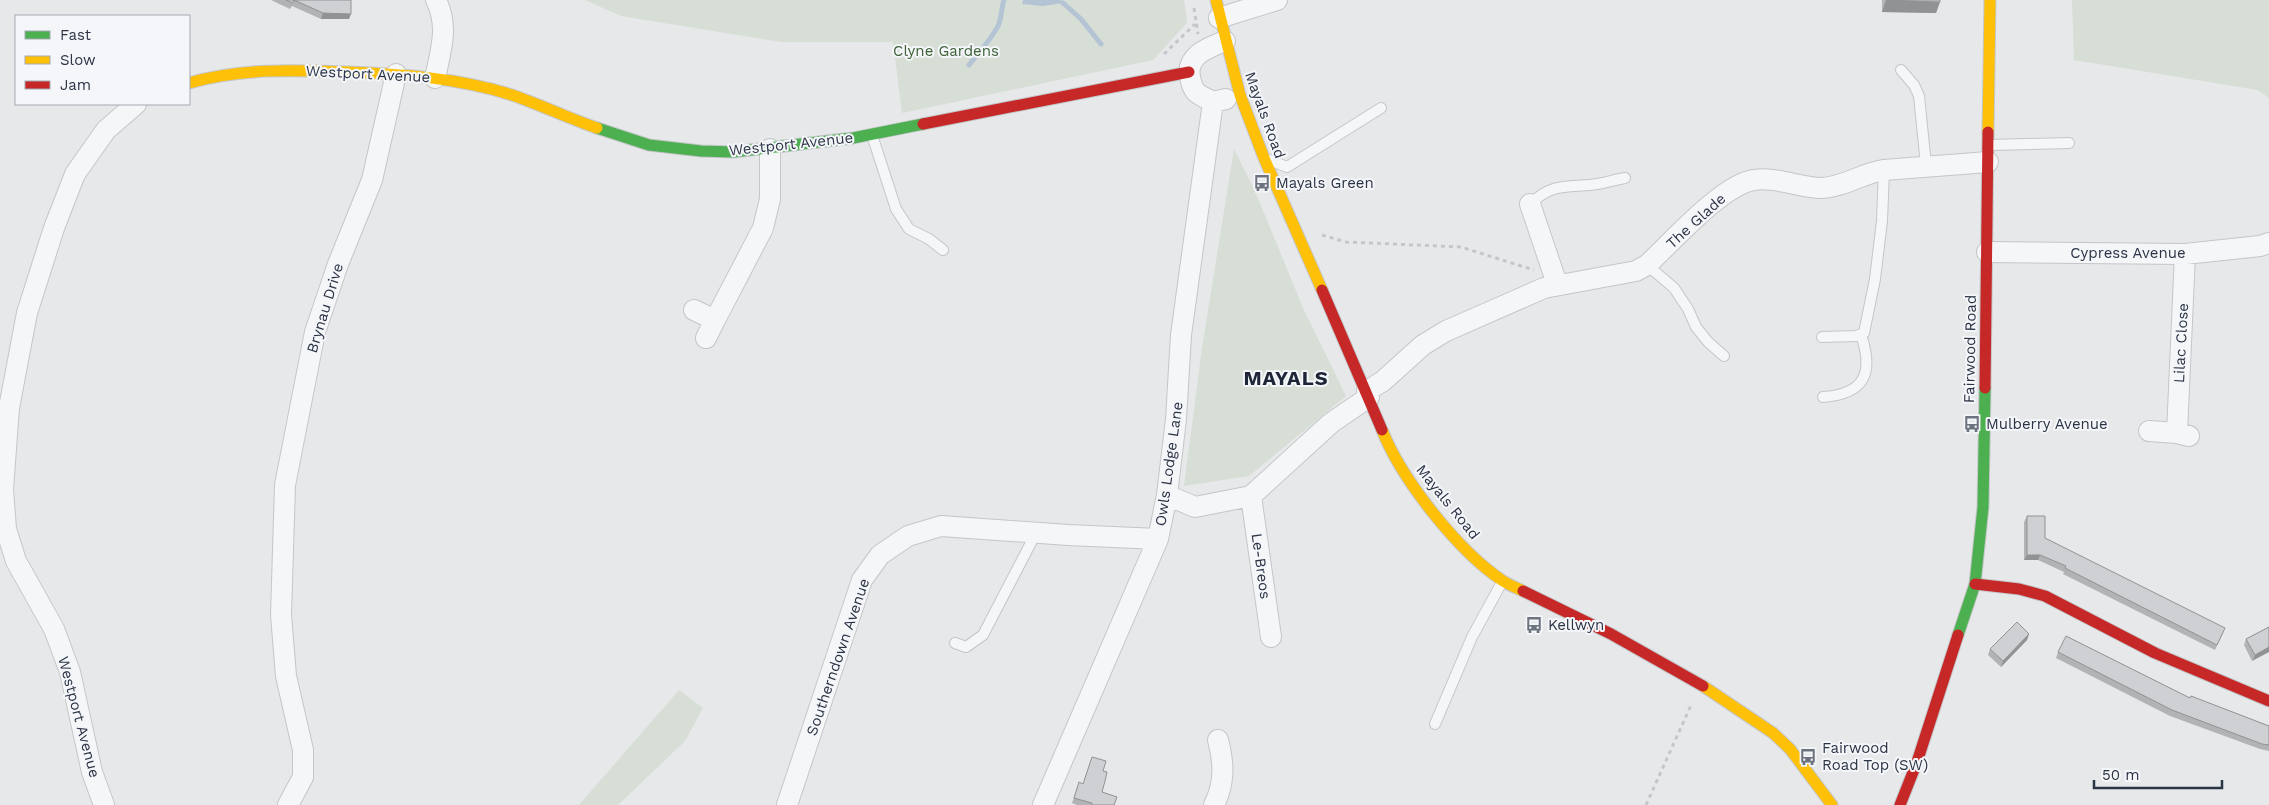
<svg xmlns="http://www.w3.org/2000/svg" width="2269" height="805" viewBox="0 0 2269 805" font-family="'Work Sans',sans-serif">
<style>
.green{fill:#d6ded6}
.water{fill:#b4c4d5}
.lines{fill:none;stroke-linecap:round;stroke-linejoin:round}
.stream{stroke:#b4c4d5;stroke-width:5}
.lane-casing{stroke:#c4c6c8;stroke-width:12}
.street-casing{stroke:#c4c6c8;stroke-width:22}
.fast-casing{stroke:#c4c6c8;stroke-width:13}
.slow-casing{stroke:#c4c6c8;stroke-width:13}
.jam-casing{stroke:#c4c6c8;stroke-width:13}
.path{stroke:#c5c6ca;stroke-width:3;stroke-dasharray:4 4;stroke-linecap:butt}
.lane{stroke:#f5f6f7;stroke-width:10}
.street{stroke:#f5f6f7;stroke-width:20}
.fast{stroke:#4caf50;stroke-width:11}
.slow{stroke:#ffc107;stroke-width:11}
.jam{stroke:#c62828;stroke-width:11}
.wall{fill:#b1b3b5}
.shaded-wall{fill:#909294}
.building{fill:#ced0d3;stroke:#909294}
.labels{text-anchor:middle;dominant-baseline:central;stroke-width:4;stroke-linejoin:round;paint-order:stroke}
.park-label{font-size:15px;fill:#3f6138;stroke:#f4f6f9}
.street-label{font-size:15px;fill:#2b3445;stroke:#f4f6f9}
.poi-label{font-size:15px;fill:#2b3445;stroke:#f4f6f9;text-anchor:start}
.district-label{font-size:20px;font-weight:bold;letter-spacing:1px;fill:#1d2536;stroke:#f4f6f9}
</style>
<rect width="100%" height="100%" fill="#e6e8ea"/>
<path class="green" d="M585 0H1184L1187 23 1153 60 902 113 893 42H781L621 16Z
M2072 0H2269V98L2258 90 2074 60Z
M1234 149 1255 191 1303 308 1346 396 1249 476 1184 486 1202 348Z
M679 690 703 708 685 741 618 805H579Z"/>
<path class="water" d="M1023 0H1061L1063 3 1043 6 1022 4Z"/>
<g class="lines">
<path class="stream" d="M1063 3 1081 19 1101 44
M969 65C978 53 991 40 998 26 1002 17 1001 9 1004 0"/>
<g class="lane-casing">
<path id="lane" d="M1901 70 1914 85 1919 96 1926 165
M872 135 896 209 909 229 929 239 943 250
M1989 145 2069 143
M1269 160 1287 167 1381 108
M1530 204C1551 184 1564 187 1590 185 1602 184 1613 180 1625 178
M1647 265 1674 288 1688 309 1696 327 1708 342 1724 356
M1822 337 1856 336 1864 333 1875 279 1882 221 1884 170
M1823 397C1865 394 1874 373 1861 335
M955 643 966 647 983 635 1036 533
M1435 724 1472 637 1502 582"/>
</g>
<g class="street-casing">
<path id="street" d="M1219 18 1277 0
M1225 41C1208 48 1186 55 1190 77 1191 82 1192 88 1196 92 1200 96 1208 99 1213 102L1226 99
M435 78C441 50 449 26 436 0
M1530 204 1557 284
M1987 252 2185 254 2260 246 2269 243
M2185 254 2177 433 2189 436
M694 310 715 320 763 228 770 199V149
M706 338 715 320
M1367 391 1383 381 1423 345 1446 331 1544 288 1636 271 1647 265C1671 243 1723 184 1754 180 1774 176 1801 188 1822 188 1844 187 1863 173 1884 170L1988 162
M2149 431 2177 433
M1167 495 1195 507 1251 496 1331 423 1369 397
M1251 496 1271 637
M104 805 92 772 70 672 54 629 16 561 6 529 3 489 9 408 27 313 54 228 75 174 106 130 136 104
M288 805 303 777V750L286 676 281 615 285 485 315 332 338 264 372 180 396 74
M787 805 862 580 880 555 908 536 941 526 1068 535 1158 539
M1043 805 1158 539 1167 495 1176 419 1181 335 1213 102
M1214 805C1225 783 1224 763 1218 740"/>
</g>
<g class="fast-casing">
<path id="fast" d="M597 128 649 145 701 151 733 152 853 138 923 124
M1958 635 1975 584 1983 507 1985 388"/>
</g>
<g class="slow-casing">
<path id="slow" d="M1216 0 1240 95 1264 158 1322 290
M189 83C240 68 294 70 347 72 402 74 459 78 512 95 541 105 568 118 597 128
M1988 132 1990 0
M1382 430C1402 480 1458 551 1503 581 1509 585 1517 588 1523 591
M1703 686 1773 733 1790 749 1832 805"/>
</g>
<g class="jam-casing">
<path id="jam" d="M923 124 1189 72
M1322 290 1382 430
M1985 388 1988 132
M1975 584 2019 589 2045 596 2155 653 2269 701
M1523 591 1611 634 1703 686
M1900 805 1917 762 1958 635"/>
</g>
<path class="path" d="M1194 8 1198 34
M1164 54 1195 24
M1322 235 1346 242 1461 247 1534 270
M1646 805 1692 703"/>
<use href="#lane" class="lane"/>
<use href="#street" class="street"/>
<use href="#fast" class="fast"/>
<use href="#slow" class="slow"/>
<use href="#jam" class="jam"/>
</g>
<path class="wall" d="M271 0H351L349 19H321L292 6 290 9Z
M1882 0H1940L1936 13 1882 12Z
M2027 516 2045 538 2223 633 2215 650 2063 574 2064 572 2038 560H2024V522Z
M2269 627 2252 661 2244 645 2246 639Z
M2029 634 2027 640 2001 667 1988 655 1990 649Z
M2058 652 2269 726V751L2260 749 2170 716 2056 658Z
M1103 771 1102 792 1114 805H1077L1072 803 1079 782 1083 784Z"/>
<path class="shaded-wall" d="M1886 0 1940 2 1936 13 1882 12Z
M323 13 351 14 349 19H321Z
M2027 555H2040L2038 560H2024Z
M2029 634 2027 640 2001 667 2003 661Z
M2269 647V652L2252 661 2255 655Z"/>
<path class="building" d="M286 0H294L292 3Z
M294 0H351V14L323 13Z
M1886 0H1940V2Z
M2027 516H2045V538L2225 628 2217 645 2065 568 2066 566 2040 555H2027Z
M2017 622 2029 634 2003 661 1990 649Z
M2269 627V647L2255 655 2246 639Z
M2066 636 2190 698 2191 696 2269 726V745L2262 744 2172 710 2058 652Z
M1092 757 1106 761 1103 771 1107 772 1105 781 1102 792 1117 797 1114 805H1092V803L1074 798 1079 782 1083 784Z"/>
<defs>
<g id="bus-bare" transform="scale(1.35)"><path d="M-5-6H5V4H4V6H2V4H-2V6H-4V4H-5ZM-3.5-4V0h7V-4ZM-3.5 1.2v1.5H-2V1.2ZM2 1.2v1.5H3.5V1.2Z" fill="#6c737f" stroke="#f4f6f9" stroke-width="2.5" paint-order="stroke"/></g>
</defs>
<g fill-rule="evenodd">
<use href="#bus-bare" x="1262" y="183"/>
<use href="#bus-bare" x="1972" y="424"/>
<use href="#bus-bare" x="1534" y="625"/>
<use href="#bus-bare" x="1808" y="757"/>
</g>
<g class="labels">
<g class="park-label">
<text x="946" y="51">Clyne Gardens</text>
</g>
<g class="street-label">
<text transform="translate(368 74) rotate(3)">Westport Avenue</text>
<text transform="translate(1265 115) rotate(70)">Mayals Road</text>
<text transform="translate(791 144) rotate(-6)">Westport Avenue</text>
<text transform="translate(1696 221) rotate(-42)">The Glade</text>
<text x="2128" y="253">Cypress Avenue</text>
<text transform="translate(325 308) rotate(-73)">Brynau Drive</text>
<text transform="translate(2181 343) rotate(-87)">Lilac Close</text>
<text transform="translate(1970 349) rotate(-89)">Fairwood Road</text>
<text transform="translate(1169 464) rotate(-82)">Owls Lodge Lane</text>
<text transform="translate(1448 502) rotate(51)">Mayals Road</text>
<text transform="translate(1261 566) rotate(82)">Le-Breos</text>
<text transform="translate(838 657) rotate(-71)">Southerndown Avenue</text>
<text transform="translate(79 717) rotate(75)">Westport Avenue</text>
</g>
<g class="poi-label">
<text x="1276" y="183">Mayals Green</text>
<text x="1986" y="424">Mulberry Avenue</text>
<text x="1548" y="625">Kellwyn</text>
<text x="1822" y="748">Fairwood<tspan x="1822" dy="17">Road Top (SW)</tspan></text>
</g>
<g class="district-label">
<text x="1286" y="378">MAYALS</text>
</g>
</g>
<rect x="15" y="15" width="175" height="90" fill="#f4f6f9" stroke="#a4a8b1"/>
<rect x="25" y="31" width="25" height="8" fill="#4caf50" stroke="#a4a8b1"/>
<text x="60" y="40" font-size="15" fill="#2b3445">Fast</text>
<rect x="25" y="56" width="25" height="8" fill="#ffc107" stroke="#a4a8b1"/>
<text x="60" y="65" font-size="15" fill="#2b3445">Slow</text>
<rect x="25" y="81" width="25" height="8" fill="#c62828" stroke="#a4a8b1"/>
<text x="60" y="90" font-size="15" fill="#2b3445">Jam</text>
<path d="M2094 780v8h128v-8" fill="none" stroke="#2b3445" stroke-width="2.5"/>
<text x="2102" y="780" font-size="15" fill="#2b3445" stroke="#f4f6f9" stroke-width="4" paint-order="stroke">50 m</text>
</svg>
